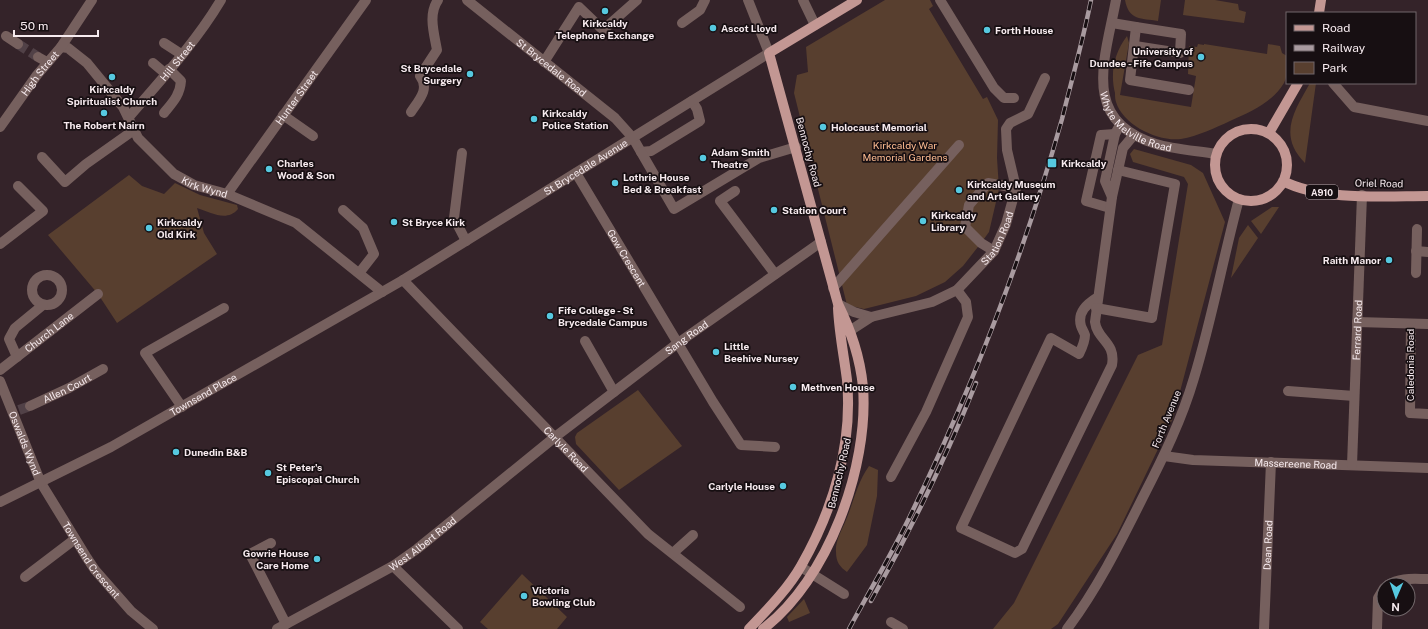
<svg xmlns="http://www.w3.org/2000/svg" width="1428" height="629" viewBox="0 0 1428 629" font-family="'Public Sans',sans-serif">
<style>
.green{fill:#583f2f}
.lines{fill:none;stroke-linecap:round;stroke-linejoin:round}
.minor-tunnel{stroke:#514147;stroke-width:10;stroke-dasharray:10 5;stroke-linecap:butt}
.minor{stroke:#76605e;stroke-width:10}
.major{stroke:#c39793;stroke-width:10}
.rail-casing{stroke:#a99ba0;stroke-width:4.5}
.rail{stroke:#170f12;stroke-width:3;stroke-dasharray:9;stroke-linecap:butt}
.poi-dot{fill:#56c9e0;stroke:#170f12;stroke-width:1.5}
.labels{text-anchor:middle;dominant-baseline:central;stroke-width:3.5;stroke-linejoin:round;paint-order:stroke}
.shield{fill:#170f12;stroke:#b4a9ad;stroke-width:1}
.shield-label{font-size:9px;font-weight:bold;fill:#f7ebef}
.poi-label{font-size:10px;font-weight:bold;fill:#f7ebef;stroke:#170f12;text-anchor:start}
.street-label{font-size:10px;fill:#f7ebef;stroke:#170f12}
.park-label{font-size:10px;fill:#fcbb91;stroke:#170f12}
</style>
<rect width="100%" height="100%" fill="#342329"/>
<path class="green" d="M885 0H930L933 6 929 9 983 99 987 97 998 120 997 158 999 189 989 232 981 243 963 266 945 282 916 296 864 309 847 305 794 93 797 75 808 72 806 47Z
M1125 0H1161L1158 21C1141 18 1129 21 1125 0Z
M1185 0H1215L1238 4 1239 10 1246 12 1244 23 1183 15Z
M1127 36 1129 43 1120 95 1191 107 1196 76 1188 74 1189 46 1197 47 1198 44 1204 45V44L1267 54 1268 44 1280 46 1282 53 1287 56C1287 65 1288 75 1284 83 1272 103 1250 112 1230 121 1215 128 1198 136 1181 139 1158 142 1123 125 1116 102 1115 99 1115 96 1115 93 1110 73 1114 53 1127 36Z
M1310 83H1316L1305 163C1277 135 1295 110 1310 83Z
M1134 149 1191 165 1203 173 1225 222 1173 418 1117 534 1058 624 1051 629H993L1014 603 1138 355 1162 345 1188 184 1184 177 1133 162 1130 154Z
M129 175 142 186 164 194 175 183 200 195 237 205 238 209C227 222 212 213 197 208L204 233 217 254 117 323 98 294 48 235Z
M1272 207H1279L1261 234 1251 221Z
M1248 225 1258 238 1231 278 1239 238Z
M638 390 682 446 619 490 576 444 575 437 577 433Z
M869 466 878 470 877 496 867 545 847 572C840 567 836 562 836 552 835 541 842 530 846 520 854 501 857 483 869 466Z
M522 574 567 617 557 629H488L480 622Z
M804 599 810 613 789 622 787 617Z"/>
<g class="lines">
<path class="minor-tunnel" d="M18 44 38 57
M19 410 30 406"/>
<g class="minor">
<path id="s1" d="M467 0 615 118 633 138 641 152 651 151 700 121 697 109 692 101"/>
<path d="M803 0 815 25"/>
<path d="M940 0 994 88 1004 98H1014"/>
<path id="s2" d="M1116 0C1105 59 1080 121 1156 144 1172 149 1198 151 1216 154"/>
<path d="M682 23 700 10 705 0"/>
<path d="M1112 23 1136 27 1130 80 1189 90"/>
<path d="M6 36 18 44"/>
<path d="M164 43 181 54"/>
<path d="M1135 46 1180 53 1181 34 1136 27"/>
<path id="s3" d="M61 47 68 48 87 63 123 107 138 138 174 174 194 185 227 194 296 223 382 292"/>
<path d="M38 57 47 62"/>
<path d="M544 62 579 7 603 30 637 0"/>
<path d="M153 63 166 74"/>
<path d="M1333 83 1354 107 1428 121"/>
<path d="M411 112C419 100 430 89 420 76L437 50C434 33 428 14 438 0"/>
<path d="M164 113C173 102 180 95 181 81L169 69"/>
<path d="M283 115 313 136"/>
<path id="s4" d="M129 117C161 80 196 42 221 0"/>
<path d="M1120 125 1115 134 1105 181 1112 197 1123 148 1133 136"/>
<path id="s5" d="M0 127 37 75 61 47 92 0"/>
<path d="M641 152 674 209 759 158 796 147"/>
<path d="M462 153 454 218 466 241"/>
<path d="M42 157 65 182 86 164 134 130"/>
<path id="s6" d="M576 173 713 402 741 445 775 447"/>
<path d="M735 191 720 201 775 274"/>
<path id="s7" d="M227 194 366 0"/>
<path d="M1110 208 1086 201 1101 135 1115 134"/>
<path d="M343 210 363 228 374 254 360 272"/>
<path d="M0 244 43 211 18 186"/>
<path d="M994 251 981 243 965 227 969 205 988 183 1016 188"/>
<path d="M1416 251 1428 252"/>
<path d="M1416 273 1417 229"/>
<circle cx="47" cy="290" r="15"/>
<path id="s8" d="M403 280 648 534 740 607"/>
<path d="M833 288 959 145"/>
<path d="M1098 297C1087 304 1077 312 1081 326 1082 329 1084 332 1085 335 1085 341 1082 348 1079 354L1051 338 961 528 1015 553 1022 549 1112 365C1116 342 1097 340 1095 322L1112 197"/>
<path d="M838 304 854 312 871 317"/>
<path d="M1096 308 1152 318 1175 184 1118 170"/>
<path d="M1357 322 1428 324"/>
<path d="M1411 324 1410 413 1428 414"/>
<path id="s9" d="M851 330 871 317 932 302 957 290 994 251 1006 224 1016 188 1007 150 1006 129 1010 123 1028 114 1045 78"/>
<path d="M585 341 614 392"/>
<path d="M17 357 9 339 15 328 43 305"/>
<path id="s10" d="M0 370 98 294"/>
<path id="s11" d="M0 381 41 483 87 558 95 570 131 611 153 629"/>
<path d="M1288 391 1354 396"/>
<path id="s12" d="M30 406 69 388 103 369"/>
<path d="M182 407 145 353 224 308"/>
<path id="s13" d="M1164 456 1193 460 1428 468"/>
<path id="s14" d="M1352 465 1362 195"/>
<path d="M891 477 926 412 968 317 966 302 957 290"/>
<path id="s15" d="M0 502 111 447 403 280 769 53 748 0"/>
<path d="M271 543 250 554 286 624"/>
<path d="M673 553 693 535"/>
<path d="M393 566 458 629"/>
<path d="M801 567 844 594"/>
<path d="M25 577 75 539"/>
<path d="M1388 585C1400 577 1414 579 1428 579"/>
<path d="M891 622 903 629"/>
<path id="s16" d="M277 629 393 566 417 549 555 437 678 343 821 242"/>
<path d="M1067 629C1098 588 1121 541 1144 495 1163 458 1182 419 1194 378 1212 319 1223 258 1239 199"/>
<path id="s17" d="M1264 629 1271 462"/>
<path d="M1377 629 1378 598 1384 588"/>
</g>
<path class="major" d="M1319 13 1321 0
M1215 165a36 36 0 1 1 72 0a36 36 0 1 1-72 0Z
M1269 133 1298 83
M1283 181C1321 201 1386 196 1428 196
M749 629C767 610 788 589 801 566 833 510 853 445 847 380 844 356 839 332 838 308
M763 629C828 580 869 467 863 387 860 356 851 331 838 304L769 53 857 0"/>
<g class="rail-casing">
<path id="rail" d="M871 601C911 530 946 458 976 383
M849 629C870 590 893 552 912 512 973 386 1024 254 1062 119 1072 79 1083 40 1091 0"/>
</g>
<use href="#rail" class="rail"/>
</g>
<g class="poi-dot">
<circle cx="605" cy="11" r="4"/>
<circle cx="713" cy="28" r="4"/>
<circle cx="987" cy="30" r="4"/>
<circle cx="1201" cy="57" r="4"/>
<circle cx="470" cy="74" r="4"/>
<circle cx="112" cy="77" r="4"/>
<circle cx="104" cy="113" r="4"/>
<circle cx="534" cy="119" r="4"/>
<circle cx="823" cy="127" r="4"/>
<circle cx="703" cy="158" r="4"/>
<rect x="1047" y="158" width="10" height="10" rx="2"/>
<circle cx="269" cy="169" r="4"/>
<circle cx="615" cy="183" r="4"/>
<circle cx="959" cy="190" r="4"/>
<circle cx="774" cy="210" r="4"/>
<circle cx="923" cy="221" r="4"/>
<circle cx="394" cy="222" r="4"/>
<circle cx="149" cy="228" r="4"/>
<circle cx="1389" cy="260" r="4"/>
<circle cx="550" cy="316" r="4"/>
<circle cx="716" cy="352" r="4"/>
<circle cx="793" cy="387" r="4"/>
<circle cx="176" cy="452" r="4"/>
<circle cx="268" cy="473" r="4"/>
<circle cx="783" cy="486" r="4"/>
<circle cx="317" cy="559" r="4"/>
<circle cx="524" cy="596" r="4"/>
</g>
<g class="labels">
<rect class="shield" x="1306" y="185" width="32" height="14" rx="3"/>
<g class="shield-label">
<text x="1322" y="192">A910</text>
</g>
<g class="poi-label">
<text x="605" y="23" text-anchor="middle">Kirkcaldy<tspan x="605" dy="12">Telephone Exchange</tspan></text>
<text x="721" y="28">Ascot Lloyd</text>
<text x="995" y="30">Forth House</text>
<text x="1193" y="51" text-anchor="end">University of<tspan x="1193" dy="12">Dundee - Fife Campus</tspan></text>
<text x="462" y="68" text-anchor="end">St Brycedale<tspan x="462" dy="12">Surgery</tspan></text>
<text x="112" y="89" text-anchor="middle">Kirkcaldy<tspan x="112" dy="12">Spiritualist Church</tspan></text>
<text x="542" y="113">Kirkcaldy<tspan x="542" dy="12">Police Station</tspan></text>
<text x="104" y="125" text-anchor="middle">The Robert Nairn</text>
<text x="831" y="127">Holocaust Memorial</text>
<text x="711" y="152">Adam Smith<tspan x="711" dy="12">Theatre</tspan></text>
<text x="277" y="163">Charles<tspan x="277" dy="12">Wood &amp; Son</tspan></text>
<text x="1061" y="163">Kirkcaldy</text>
<text x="623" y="177">Lothrie House<tspan x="623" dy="12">Bed &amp; Breakfast</tspan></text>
<text x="967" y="184">Kirkcaldy Museum<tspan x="967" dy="12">and Art Gallery</tspan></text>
<text x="782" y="210">Station Court</text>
<text x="931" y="215">Kirkcaldy<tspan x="931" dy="12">Library</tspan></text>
<text x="157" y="222">Kirkcaldy<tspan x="157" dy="12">Old Kirk</tspan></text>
<text x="402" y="222">St Bryce Kirk</text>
<text x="1381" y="260" text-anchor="end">Raith Manor</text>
<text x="558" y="310">Fife College - St<tspan x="558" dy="12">Brycedale Campus</tspan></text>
<text x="724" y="346">Little<tspan x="724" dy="12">Beehive Nursey</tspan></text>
<text x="801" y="387">Methven House</text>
<text x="184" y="452">Dunedin B&amp;B</text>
<text x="276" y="467">St Peter's<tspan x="276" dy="12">Episcopal Church</tspan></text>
<text x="775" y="486" text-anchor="end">Carlyle House</text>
<text x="309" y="553" text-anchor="end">Gowrie House<tspan x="309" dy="12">Care Home</tspan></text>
<text x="532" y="590">Victoria<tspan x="532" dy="12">Bowling Club</tspan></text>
</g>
<g class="street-label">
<text stroke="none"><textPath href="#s4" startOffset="74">Hill Street</textPath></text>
<text stroke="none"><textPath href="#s1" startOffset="108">St Brycedale Road</textPath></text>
<text stroke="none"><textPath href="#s5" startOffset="67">High Street</textPath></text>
<text stroke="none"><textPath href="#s7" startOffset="119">Hunter Street</textPath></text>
<text stroke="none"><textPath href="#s2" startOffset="140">Whyte Melville Road</textPath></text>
<text transform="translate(809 152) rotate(75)">Bennochy Road</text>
<text stroke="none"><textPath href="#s15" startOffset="675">St Brycedale Avenue</textPath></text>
<text transform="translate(1379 183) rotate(1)">Oriel Road</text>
<text stroke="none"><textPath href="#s3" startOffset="207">Kirk Wynd</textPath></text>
<text stroke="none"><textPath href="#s9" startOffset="181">Station Road</textPath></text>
<text stroke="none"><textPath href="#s6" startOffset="99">Gow Crescent</textPath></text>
<text stroke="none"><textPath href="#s14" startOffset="135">Ferrard Road</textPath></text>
<text stroke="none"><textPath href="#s10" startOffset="62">Church Lane</textPath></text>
<text stroke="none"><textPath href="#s16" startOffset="504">Sang Road</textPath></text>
<text transform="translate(1410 365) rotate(-90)">Caledonia Road</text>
<text stroke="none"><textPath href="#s12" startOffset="41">Allen Court</textPath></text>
<text stroke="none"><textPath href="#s15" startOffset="230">Townsend Place</textPath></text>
<text transform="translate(1166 419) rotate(-68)">Forth Avenue</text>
<text stroke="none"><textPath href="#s11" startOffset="67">Oswalds Wynd</textPath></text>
<text stroke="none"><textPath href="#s8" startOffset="235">Carlyle Road</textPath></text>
<text stroke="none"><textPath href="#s13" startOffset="132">Massereene Road</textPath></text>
<text transform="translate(839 473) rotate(-77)">Bennochy Road</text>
<text stroke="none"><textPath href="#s16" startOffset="169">West Albert Road</textPath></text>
<text stroke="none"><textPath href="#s17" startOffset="84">Dean Road</textPath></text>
<text stroke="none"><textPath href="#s11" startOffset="202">Townsend Crescent</textPath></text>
</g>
<g class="park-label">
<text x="905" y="145">Kirkcaldy War<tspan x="905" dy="12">Memorial Gardens</tspan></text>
</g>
</g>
<rect x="1286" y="12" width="130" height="72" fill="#170f12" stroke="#71676a"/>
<rect x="1294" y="25" width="20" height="6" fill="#c39793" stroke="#71676a"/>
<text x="1322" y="32" font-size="12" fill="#f7ebef">Road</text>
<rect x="1294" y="45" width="20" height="6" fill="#a99ba0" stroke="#71676a"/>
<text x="1322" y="52" font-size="12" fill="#f7ebef">Railway</text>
<rect x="1294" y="62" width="20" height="12" fill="#583f2f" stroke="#71676a"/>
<text x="1322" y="72" font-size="12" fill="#f7ebef">Park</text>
<g transform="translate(1396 597) rotate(182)"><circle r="19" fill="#170f12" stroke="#71676a"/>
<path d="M0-3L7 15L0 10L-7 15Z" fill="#56c9e0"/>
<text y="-6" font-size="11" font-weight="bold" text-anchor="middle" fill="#f7ebef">N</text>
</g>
<path d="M14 30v6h84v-6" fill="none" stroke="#f7ebef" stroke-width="2"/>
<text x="20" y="30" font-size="12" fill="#f7ebef" stroke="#170f12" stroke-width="3" paint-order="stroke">50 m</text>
</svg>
